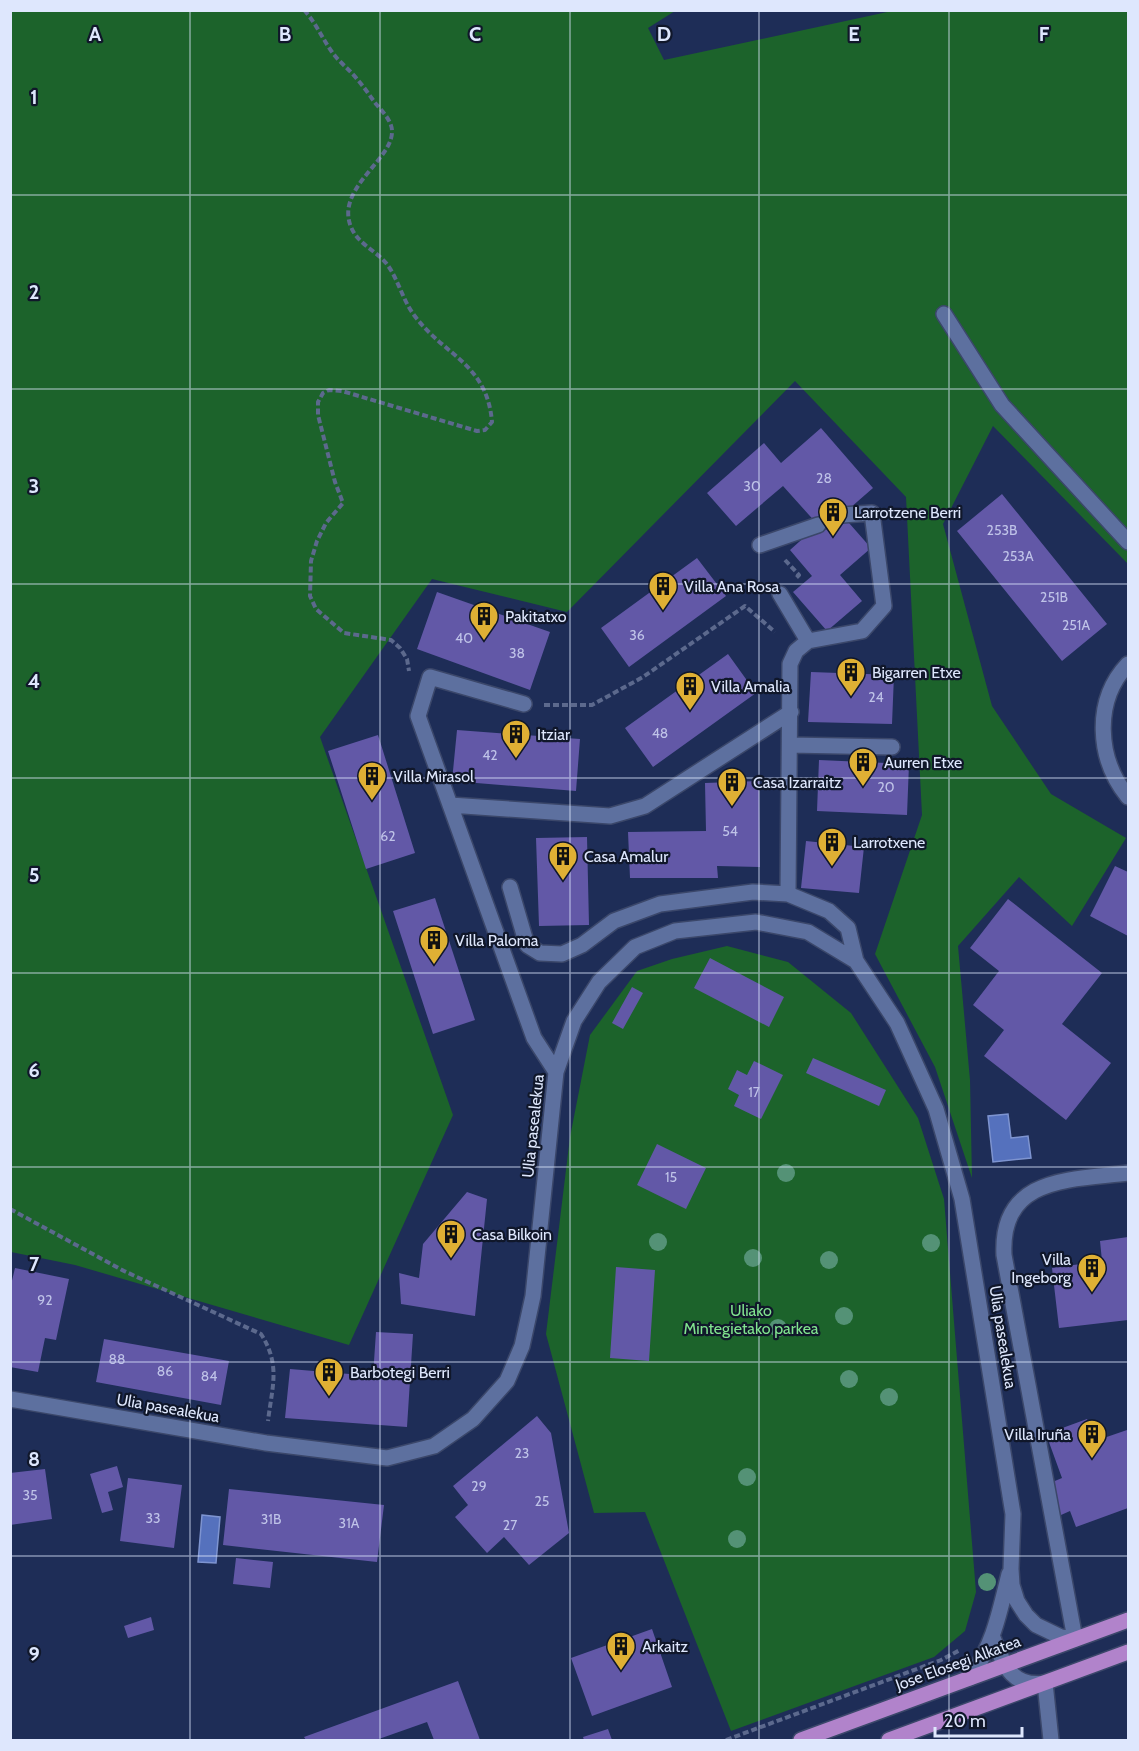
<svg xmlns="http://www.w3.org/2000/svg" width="1139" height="1751" viewBox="0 0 1139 1751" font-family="Cabin,sans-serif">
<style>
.green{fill:#1c632b}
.water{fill:#5571bd;stroke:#7e94d0;stroke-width:1.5}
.building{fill:#6258a7}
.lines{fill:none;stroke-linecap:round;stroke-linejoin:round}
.minor-tunnel{stroke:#3b4970;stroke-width:15;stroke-dasharray:15 8;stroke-linecap:butt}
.minor-casing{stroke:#3b476a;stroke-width:18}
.major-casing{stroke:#3b476a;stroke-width:18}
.path{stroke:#5c698d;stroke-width:4;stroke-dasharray:6 3;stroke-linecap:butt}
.minor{stroke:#5d709f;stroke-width:15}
.major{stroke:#b183cb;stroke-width:15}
.tree{fill:#549276}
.grid{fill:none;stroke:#dee7fd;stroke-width:1.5;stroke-opacity:0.55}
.labels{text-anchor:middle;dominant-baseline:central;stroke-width:4.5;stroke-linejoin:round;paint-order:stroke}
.number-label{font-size:14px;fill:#bfc3e8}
.poi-label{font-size:16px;fill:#dee7fd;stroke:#10172a;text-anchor:start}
.street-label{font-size:16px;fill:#dee7fd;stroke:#10172a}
.park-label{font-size:16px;fill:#81e48f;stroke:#10172a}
.grid-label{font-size:20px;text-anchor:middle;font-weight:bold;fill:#dee7fd;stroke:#10172a;stroke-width:4.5;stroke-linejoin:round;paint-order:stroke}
</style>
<rect width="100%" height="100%" fill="#1e2d57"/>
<path class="green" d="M11 11H675L648 28 664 60 892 11H1128V564L993 426 943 524 992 706 1051 794 1126 838 1072 926 1019 877 958 946 970 1080 972 1178 935 1067 875 954 922 815 906 497 795 381 567 612 432 579 320 737 453 1115 349 1345 75 1265 11 1252Z
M727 946 788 962 851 1013 918 1118 944 1199 976 1592 965 1631 934 1657 731 1731 645 1512 594 1513 546 1334 570 1137 590 1035 637 971 672 959Z"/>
<path class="water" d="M1008 1114 1011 1138 1028 1136 1031 1158 993 1162 988 1116Z
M202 1515 220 1517 216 1563 198 1562Z"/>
<path class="building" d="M821 428 873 488 842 515 871 548 840 575 862 601 827 631 793 592 812 576 790 550 818 525 783 486 736 526 707 493 764 443 781 463Z
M1002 494 1107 624 1062 661 957 531Z
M697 558 726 596 629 667 601 628Z
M437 592 550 632 530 690 417 649Z
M728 654 756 693 653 767 625 728Z
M811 672 894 675 892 724 808 722Z
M457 730 580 739 576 791 452 781Z
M378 735 415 853 366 869 328 751Z
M819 760 909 764 907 815 817 811Z
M759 781 760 867 717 866 718 878H630L628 832 706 831 705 783Z
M587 837 589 925 539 926 536 838Z
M806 841 864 847 859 893 801 888Z
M1115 866 1128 872V936L1090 916Z
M435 898 475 1020 433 1034 393 911Z
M1008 899 1102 973 1062 1024 1111 1063 1066 1120 984 1056 1004 1030 973 1005 999 971 970 948Z
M710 958 784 997 769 1027 694 988Z
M632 987 643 993 623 1029 612 1023Z
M813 1058 886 1090 879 1106 806 1073Z
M754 1061 783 1075 761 1119 734 1106 739 1095 728 1089 737 1070 747 1075Z
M657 1144 706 1168 686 1209 637 1185Z
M467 1192 487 1199 475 1316 401 1304 399 1273 419 1278 423 1244Z
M1128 1237V1320L1059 1328 1052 1268 1102 1261 1100 1241Z
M616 1267 655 1270 649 1361 610 1358Z
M15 1268 69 1279 56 1340 45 1338 38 1372 10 1367V1289Z
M376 1332 413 1334 407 1427 285 1418 290 1369 373 1376Z
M104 1339 229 1361 221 1405 96 1382Z
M537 1416 551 1433 569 1533 529 1565 504 1537 487 1553 455 1517 468 1505 453 1486Z
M1087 1419 1095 1441 1127 1430 1128 1508 1076 1527 1070 1511 1061 1515 1050 1483 1062 1478 1046 1434Z
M117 1466 123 1487 108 1492 113 1510 102 1513 90 1474Z
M45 1469 52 1519 10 1525V1473Z
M128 1478 182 1485 174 1548 120 1541Z
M229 1489 384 1505 377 1562 223 1545Z
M236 1558 273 1562 270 1588 233 1584Z
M151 1617 154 1630 128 1638 124 1626Z
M652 1629 672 1687 592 1716 571 1658Z
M458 1681 480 1740H434L427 1722 376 1740H306L304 1737Z
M608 1729 612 1740H584L583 1737Z"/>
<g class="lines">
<path class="minor-tunnel" d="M818 525 842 515"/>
<g class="minor-casing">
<path id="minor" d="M944 314 1002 405 1128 542
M760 545 818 525
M780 594 808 641
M1128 664C1093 701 1097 759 1128 797
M524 704 430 677 418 716 534 1038 556 1072
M790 745 892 747
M450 805 610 816 645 806 791 712
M510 887 527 945 540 953 562 954 582 945 614 921 660 904 753 892 788 894 829 911 848 928 856 961
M788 894 790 664 796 651 808 641 862 631 884 606 872 513 842 515
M10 1399 266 1443 387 1458 434 1446 473 1419 507 1381 522 1346 533 1296 556 1072 574 1021 599 982 635 947 675 931 756 922 808 932 856 961 897 1023 936 1109 962 1199 1013 1514 1011 1569 1012 1585 1017 1601 1026 1615 1036 1625 1061 1637 1075 1639 1004 1255C1000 1176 1071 1180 1128 1173
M993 1638C1004 1664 1011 1688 1045 1683L1051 1740
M970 1678C994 1643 999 1614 1009 1574"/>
</g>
<g class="major-casing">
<path id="major" d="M801 1740 1128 1620
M889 1740 1128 1652"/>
</g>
<path class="path" d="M304 10C316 23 322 38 332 52 339 62 349 69 357 79 364 87 370 96 376 104 382 111 392 121 392 131 393 160 335 188 351 227 358 244 375 250 386 263 398 278 402 299 414 315 444 356 487 363 492 422L485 430 477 431 342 391 329 390 323 393 318 402V415L335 482 343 503 326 523 317 541 311 561 310 596 316 609 344 633 391 640 400 648 407 659 409 671
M785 560 799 575 795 579
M544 705H592L643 677 745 606 775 632
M10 1209 124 1271 261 1334C281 1365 272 1387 268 1421
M726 1740 941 1660 960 1650"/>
<use href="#minor" class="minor"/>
<use href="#major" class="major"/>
</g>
<g class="tree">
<circle cx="786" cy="1173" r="9"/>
<circle cx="658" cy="1242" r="9"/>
<circle cx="931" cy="1243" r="9"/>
<circle cx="753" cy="1258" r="9"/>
<circle cx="829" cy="1260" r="9"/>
<circle cx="844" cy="1316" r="9"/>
<circle cx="778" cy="1328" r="9"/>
<circle cx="849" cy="1379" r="9"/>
<circle cx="889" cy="1397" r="9"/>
<circle cx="747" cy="1477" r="9"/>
<circle cx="737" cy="1539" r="9"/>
<circle cx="987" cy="1582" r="9"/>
</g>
<path class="grid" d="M190 10V1740M380 10V1740M570 10V1740M759 10V1740M949 10V1740M10 195H1128M10 389H1128M10 584H1128M10 778H1128M10 973H1128M10 1167H1128M10 1362H1128M10 1556H1128"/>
<defs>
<g id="building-pin" transform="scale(1.5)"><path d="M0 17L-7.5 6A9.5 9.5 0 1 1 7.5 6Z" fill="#dfb034" stroke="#10172a"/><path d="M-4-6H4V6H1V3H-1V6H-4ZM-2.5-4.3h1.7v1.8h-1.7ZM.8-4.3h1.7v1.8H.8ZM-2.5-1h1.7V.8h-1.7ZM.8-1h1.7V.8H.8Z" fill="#111"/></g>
</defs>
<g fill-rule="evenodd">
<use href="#building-pin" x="833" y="512"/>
<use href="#building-pin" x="663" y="586"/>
<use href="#building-pin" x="484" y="616"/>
<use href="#building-pin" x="851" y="672"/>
<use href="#building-pin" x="690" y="686"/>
<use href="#building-pin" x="516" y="734"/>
<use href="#building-pin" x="863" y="762"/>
<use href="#building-pin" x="372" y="776"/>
<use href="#building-pin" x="732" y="782"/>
<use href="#building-pin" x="832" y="842"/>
<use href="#building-pin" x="563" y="856"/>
<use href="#building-pin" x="434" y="940"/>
<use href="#building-pin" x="451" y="1234"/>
<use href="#building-pin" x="1092" y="1268"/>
<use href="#building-pin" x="329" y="1372"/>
<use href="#building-pin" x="1092" y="1434"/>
<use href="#building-pin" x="621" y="1646"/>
</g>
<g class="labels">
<g class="number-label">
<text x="824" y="478">28</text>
<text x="752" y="486">30</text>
<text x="1002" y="530">253B</text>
<text x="1018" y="556">253A</text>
<text x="1054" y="597">251B</text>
<text x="1076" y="625">251A</text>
<text x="637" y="635">36</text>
<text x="464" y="638">40</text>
<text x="517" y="653">38</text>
<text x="876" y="697">24</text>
<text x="660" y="733">48</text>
<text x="490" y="755">42</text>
<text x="886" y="787">20</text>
<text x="730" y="831">54</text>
<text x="388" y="836">62</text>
<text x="754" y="1092">17</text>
<text x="671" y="1177">15</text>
<text x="45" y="1300">92</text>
<text x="117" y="1359">88</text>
<text x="165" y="1371">86</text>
<text x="209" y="1376">84</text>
<text x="522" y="1453">23</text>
<text x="479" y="1486">29</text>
<text x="30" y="1495">35</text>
<text x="542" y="1501">25</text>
<text x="153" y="1518">33</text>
<text x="271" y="1519">31B</text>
<text x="349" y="1523">31A</text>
<text x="510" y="1525">27</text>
</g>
<g class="poi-label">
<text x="854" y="512">Larrotzene Berri</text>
<text x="684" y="586">Villa Ana Rosa</text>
<text x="505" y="616">Pakitatxo</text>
<text x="872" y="672">Bigarren Etxe</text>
<text x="711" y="686">Villa Amalia</text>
<text x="537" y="734">Itziar</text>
<text x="884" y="762">Aurren Etxe</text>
<text x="393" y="776">Villa Mirasol</text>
<text x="753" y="782">Casa Izarraitz</text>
<text x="853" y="842">Larrotxene</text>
<text x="584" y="856">Casa Amalur</text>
<text x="455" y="940">Villa Paloma</text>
<text x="472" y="1234">Casa Bilkoin</text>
<text x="1071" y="1259" text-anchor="end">Villa<tspan x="1071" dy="18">Ingeborg</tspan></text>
<text x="350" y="1372">Barbotegi Berri</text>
<text x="1071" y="1434" text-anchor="end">Villa Iruña</text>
<text x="642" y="1646">Arkaitz</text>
</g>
<g class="street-label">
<text transform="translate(533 1126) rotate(-84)">Ulia pasealekua</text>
<text transform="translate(1003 1337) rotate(81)">Ulia pasealekua</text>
<text transform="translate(168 1408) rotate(10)">Ulia pasealekua</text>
<text transform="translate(958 1663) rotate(-20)">Jose Elosegi Alkatea</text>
</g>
<g class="park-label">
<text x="751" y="1310">Uliako<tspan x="751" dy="18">Mintegietako parkea</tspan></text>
</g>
</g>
<g class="grid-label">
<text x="95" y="41">A</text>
<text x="285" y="41">B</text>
<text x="475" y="41">C</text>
<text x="664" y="41">D</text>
<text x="854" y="41">E</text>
<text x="1044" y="41">F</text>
<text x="34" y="104">1</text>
<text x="34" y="299">2</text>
<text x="34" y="493">3</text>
<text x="34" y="688">4</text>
<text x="34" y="882">5</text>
<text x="34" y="1077">6</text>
<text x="34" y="1271">7</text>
<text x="34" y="1466">8</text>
<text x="34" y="1661">9</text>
</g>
<rect width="1139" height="1751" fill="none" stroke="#dee7fd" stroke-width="24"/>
<path d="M935 1727v9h87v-9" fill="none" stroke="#dee7fd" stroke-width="3"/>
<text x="944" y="1727" font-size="18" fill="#dee7fd" stroke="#10172a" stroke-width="4.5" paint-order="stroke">20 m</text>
</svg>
